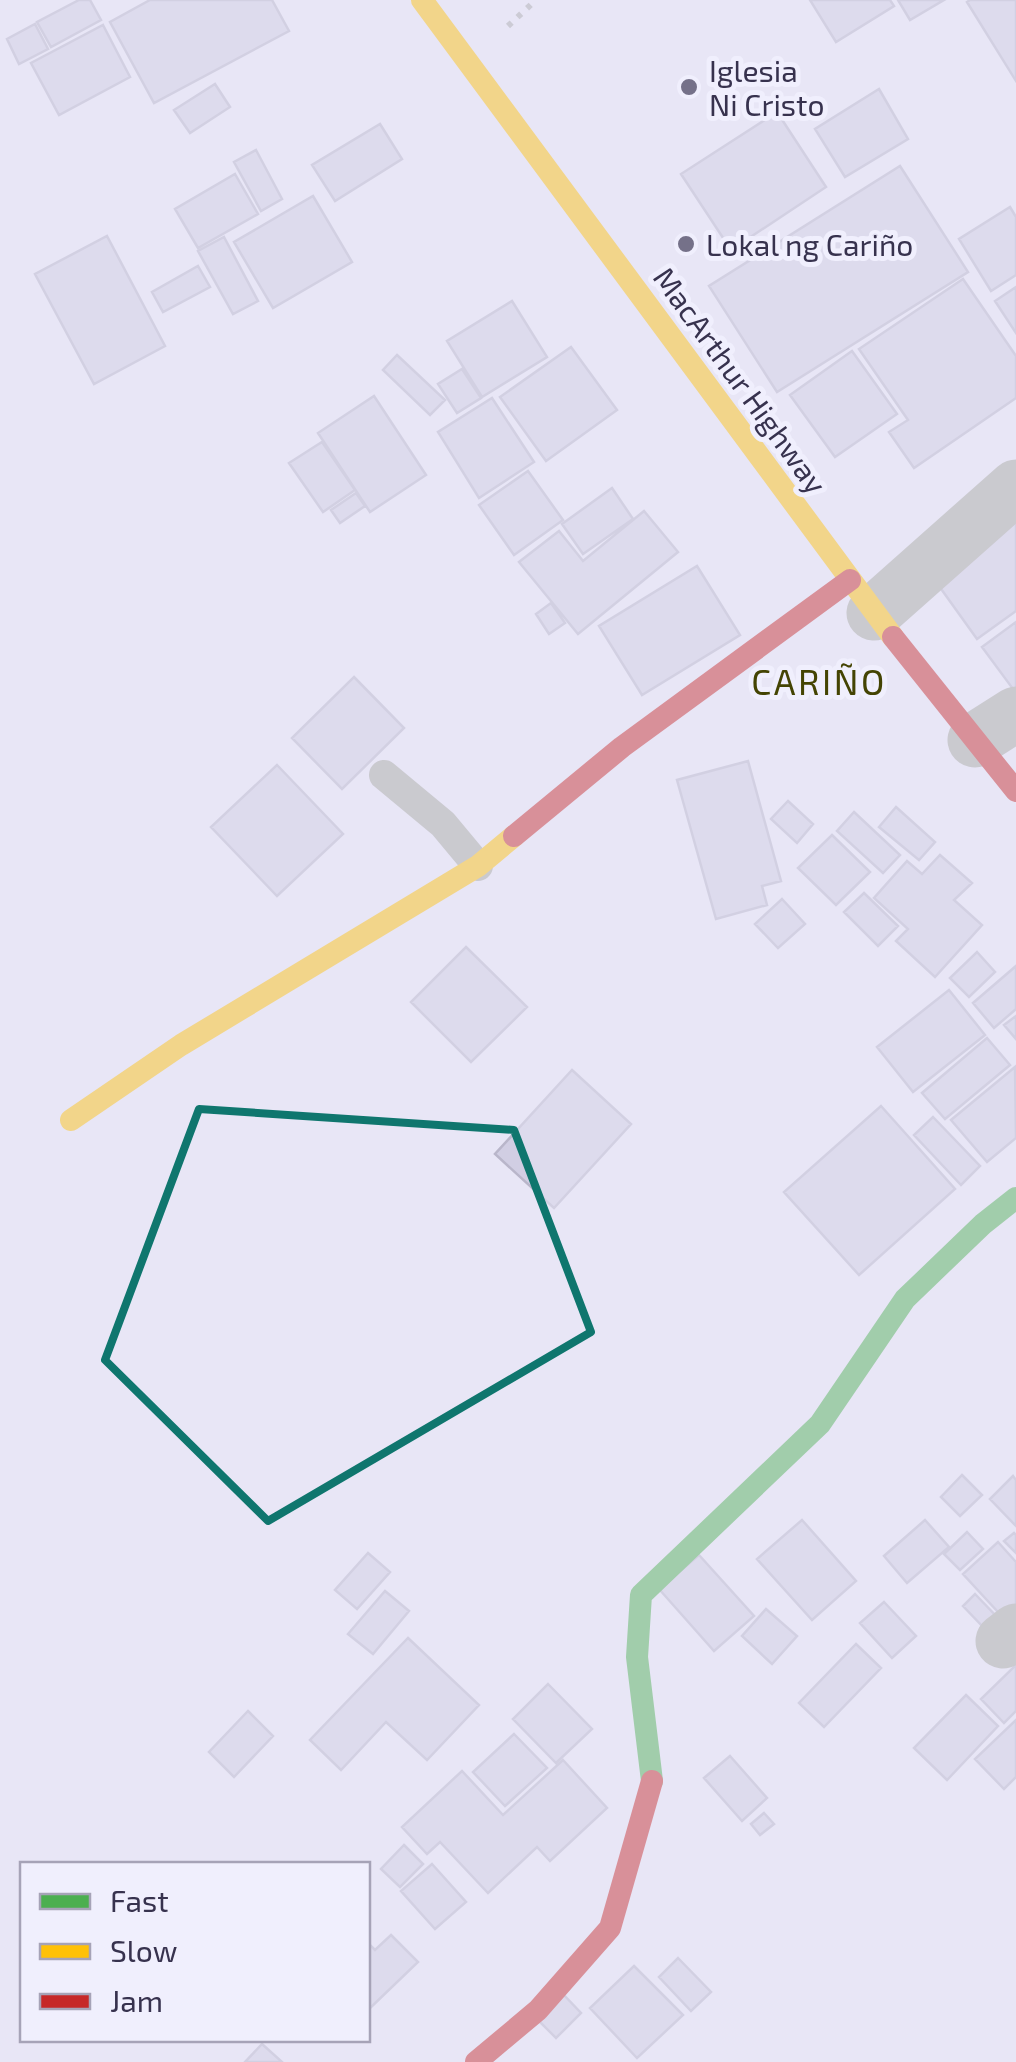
<svg xmlns="http://www.w3.org/2000/svg" width="1016" height="2062" viewBox="0 0 1016 2062" font-family="'Exo 2',sans-serif">
<style>
.building{fill:#d1cee3;stroke:#b9b6ca;stroke-width:2.5}
.lines{fill:none;stroke-linecap:round;stroke-linejoin:round}
.path{stroke:#acacad;stroke-width:6;stroke-dasharray:5 8;stroke-linecap:butt}
.lane{stroke:#a7a8a1;stroke-width:30}
.street{stroke:#a7a8a1;stroke-width:55}
.fast{stroke:#4caf50;stroke-width:22}
.slow{stroke:#ffc107;stroke-width:22}
.jam{stroke:#c62828;stroke-width:22}
.marked{fill:none;stroke:#0f766e;stroke-width:8;stroke-linejoin:round}
.poi-dot{fill:#757189;stroke:#f0effd;stroke-width:4}
.labels{text-anchor:middle;dominant-baseline:central;stroke-width:10;stroke-linejoin:round;paint-order:stroke}
.poi-label{font-size:30px;fill:#37324e;stroke:#f0effd;text-anchor:start}
.street-label{font-size:30px;fill:#37324e;stroke:#f0effd}
.quarter-label{font-size:35px;letter-spacing:2.5px;fill:#444403;stroke:#f0effd}
</style>
<rect width="100%" height="100%" fill="#e8e6f6"/>
<path class="building" d="M79 0H90L101 20 51 47 37 22Z
M150 0H272L289 31 154 103 110 22Z
M810 0H890L894 6 836 42Z
M898 0H944L910 20Z
M970 0H1016V81L967 2Z
M35 24 48 49 19 64 7 39Z
M103 25 130 77 59 115 31 63Z
M215 84 230 107 190 133 174 110Z
M879 89 908 139 845 177 815 129Z
M777 112 826 187 731 250 681 174Z
M380 124 402 159 335 201 312 165Z
M256 150 282 199 261 211 234 162Z
M900 166 968 272 777 392 709 286Z
M235 174 258 214 198 248 175 209Z
M313 196 352 262 273 308 234 242Z
M1010 207 1016 217V275L991 291 959 239Z
M107 236 165 346 94 384 35 274Z
M224 237 258 301 233 314 198 251Z
M198 266 210 287 163 312 152 292Z
M963 279 1016 356V398L914 468 889 432 908 420 859 349Z
M1016 287V333L995 301Z
M512 301 547 357 482 397 447 341Z
M571 347 617 410 546 461 500 397Z
M852 351 897 414 835 457 790 395Z
M397 355 445 400 430 415 383 370Z
M462 369 481 398 457 413 438 384Z
M374 396 426 475 370 512 318 433Z
M492 398 534 462 479 498 438 432Z
M322 442 355 490 323 512 289 463Z
M528 471 563 520 514 555 479 505Z
M612 488 633 519 583 554 562 524Z
M356 493 365 506 340 523 331 510Z
M644 511 678 552 578 634 519 562 559 531 583 561Z
M1016 521V611L977 639 934 579Z
M697 566 740 635 642 695 599 626Z
M551 603 565 623 549 634 536 614Z
M1016 622V693L982 647Z
M354 677 404 728 342 789 292 738Z
M748 761 781 881 762 886 767 905 716 919 677 780Z
M277 765 343 834 277 896 211 827Z
M788 801 813 824 797 843 771 819Z
M896 807 935 842 919 860 879 827Z
M854 812 900 855 883 873 837 831Z
M832 835 870 872 836 905 798 868Z
M940 855 972 883 954 900 982 925 935 977 896 941 908 929 874 898 907 861 922 874Z
M864 893 898 926 878 946 844 912Z
M782 899 805 924 778 948 755 924Z
M466 947 527 1007 471 1062 411 1002Z
M977 952 995 972 969 997 950 978Z
M1016 966V1009L994 1028 973 1003Z
M949 990 985 1035 913 1092 877 1047Z
M1016 1016V1039L1004 1025Z
M987 1038 1010 1065 945 1119 922 1093Z
M1015 1067 1016 1138 987 1162 951 1120Z
M572 1070 631 1124 554 1208 495 1154Z
M881 1106 955 1189 859 1275 784 1192Z
M933 1117 980 1166 961 1185 914 1135Z
M962 1475 982 1495 960 1516 941 1497Z
M1013 1476 1016 1480V1526L990 1499Z
M802 1520 856 1581 812 1620 757 1559Z
M925 1520 949 1547 907 1583 884 1556Z
M967 1532 983 1549 960 1570 944 1554Z
M1014 1533 1016 1535V1553L1004 1541Z
M998 1542 1016 1562V1619L1010 1625 963 1574Z
M368 1553 390 1572 357 1609 335 1590Z
M699 1555 754 1616 714 1651 659 1589Z
M385 1591 409 1611 373 1654 348 1634Z
M975 1594 998 1618 986 1630 963 1606Z
M884 1602 916 1636 892 1658 860 1623Z
M766 1609 797 1636 772 1664 742 1636Z
M408 1638 479 1705 427 1760 386 1722 341 1770 310 1740Z
M856 1644 881 1668 824 1727 799 1703Z
M1016 1665V1711L1004 1723 981 1699Z
M548 1684 592 1729 556 1763 513 1719Z
M966 1695 998 1726 947 1780 914 1748Z
M248 1711 273 1736 234 1777 209 1752Z
M1016 1720V1777L1004 1789 975 1759Z
M514 1734 547 1768 505 1806 473 1772Z
M730 1756 767 1798 742 1821 704 1778Z
M563 1760 607 1808 550 1861 537 1847 488 1893 440 1842 427 1854 402 1827 462 1771 503 1815Z
M764 1813 774 1824 760 1835 751 1824Z
M404 1845 423 1864 400 1887 381 1869Z
M432 1864 466 1902 435 1929 401 1891Z
M391 1935 418 1962 368 2010V1943L375 1950Z
M678 1958 711 1992 691 2011 659 1977Z
M634 1966 683 2015 637 2058 590 2008Z
M562 1993 581 2013 556 2038 536 2018Z
M262 2044 282 2062H245Z"/>
<g class="lines">
<path class="path" d="M508 26 536 0"/>
<path class="lane" d="M384 775 443 824 478 866"/>
<path class="street" d="M874 613 1016 487
M975 740 1016 714
M1003 1641 1016 1631"/>
<path class="fast" d="M652 1781 637 1657 641 1595 820 1424 905 1299 983 1224 1016 1198"/>
<path class="slow" d="M422 0 893 637
M71 1120 181 1045 478 866 514 836"/>
<path class="jam" d="M893 637 1016 791
M514 836 622 747 850 580
M476 2062 538 2010 610 1928 652 1781"/>
</g>
<path d="M0 0H1016V2062H0ZM199 1109 514 1130 591 1332 268 1521 105 1360Z" fill="#e8e6f6" fill-opacity=".55" fill-rule="evenodd"/>
<path class="marked" d="M199 1109 514 1130 591 1332 268 1521 105 1360Z"/>
<g class="poi-dot">
<circle cx="689" cy="87" r="10"/>
<circle cx="686" cy="244" r="10"/>
</g>
<g class="labels">
<g class="poi-label">
<text x="709" y="70">Iglesia<tspan x="709" dy="34">Ni Cristo</tspan></text>
<text x="706" y="244">Lokal ng Cariño</text>
</g>
<g class="street-label">
<text transform="translate(741 380) rotate(54)">MacArthur Highway</text>
</g>
<g class="quarter-label">
<text x="819" y="681">CARIÑO</text>
</g>
</g>
<rect x="20" y="1862" width="350" height="180" fill="#f0effd" stroke="#a6a3b7" stroke-width="2.5"/>
<rect x="40" y="1894" width="50" height="15" fill="#4caf50" stroke="#a6a3b7" stroke-width="2.5"/>
<text x="110" y="1912" font-size="30" fill="#37324e">Fast</text>
<rect x="40" y="1944" width="50" height="15" fill="#ffc107" stroke="#a6a3b7" stroke-width="2.5"/>
<text x="110" y="1962" font-size="30" fill="#37324e">Slow</text>
<rect x="40" y="1994" width="50" height="15" fill="#c62828" stroke="#a6a3b7" stroke-width="2.5"/>
<text x="110" y="2012" font-size="30" fill="#37324e">Jam</text>
</svg>
